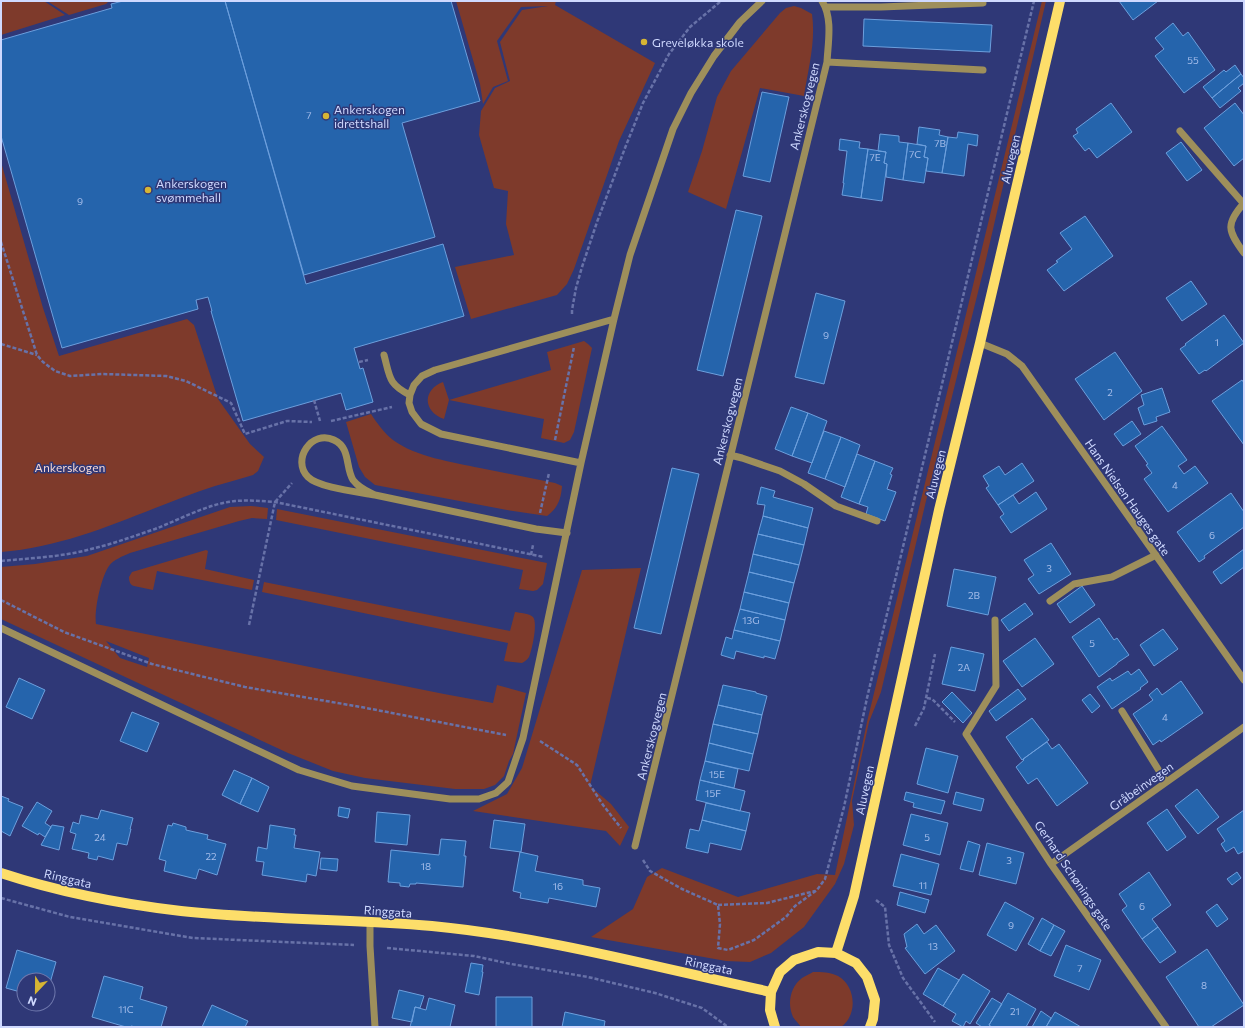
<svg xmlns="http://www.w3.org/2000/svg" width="1245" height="1028" viewBox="0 0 1245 1028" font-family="Commissioner,sans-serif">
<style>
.green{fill:#7e3a2b;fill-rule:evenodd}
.building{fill:#2564ac;stroke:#6c9fdd}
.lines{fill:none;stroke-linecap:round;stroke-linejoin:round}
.path{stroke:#6872a8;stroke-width:2.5;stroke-dasharray:4 2;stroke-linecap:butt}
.minor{stroke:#9e8f5b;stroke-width:7}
.major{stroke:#fdde6a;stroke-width:10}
.poi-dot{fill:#d6b534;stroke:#2f3877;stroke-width:1.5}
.labels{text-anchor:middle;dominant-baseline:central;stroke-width:3;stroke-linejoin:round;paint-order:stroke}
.number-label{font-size:10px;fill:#a4bcea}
.poi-label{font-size:12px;fill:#cfd9ff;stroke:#2f3877;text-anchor:start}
.street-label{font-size:12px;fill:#cfd9ff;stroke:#2f3877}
.park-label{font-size:12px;fill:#f8d7cf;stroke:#2f3877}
</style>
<rect width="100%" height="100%" fill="#2f3877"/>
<path class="green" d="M1 1H44L65 15 1 35Z
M47 1H109L106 4 69 15Z
M456 1H556L555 5 655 63 619 141 574 269 567 284 557 295 471 319 455 267 514 255 506 224 508 191 494 188 479 135 481 111 495 88 510 81 500 42 522 10 548 6 521 7 497 41 508 81 493 87 483 104 480 84Z
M1042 1H1046L984 268 926 501 881 692 869 722 852 801 854 825 844 864 835 884 804 927 771 953 750 962 726 961 591 937 633 909 647 877 662 868 738 897 817 874 835 875 867 722Z
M794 6 801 8 812 14C816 42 808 69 804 96L760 88 726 209 688 192 702 151 717 97 731 71 780 13 786 8Z
M1 162 43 308 59 356 187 319 194 325 218 399 250 444 264 457 258 471 253 475C241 479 228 482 215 486 144 509 78 546 1 552Z
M584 341 588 344 592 348 574 432 570 440 564 443 541 438 544 419 449 400 444 419C423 412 422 390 443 382L449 400 551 370 547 352Z
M371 414C377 423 384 433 393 440 416 457 452 462 480 468 505 473 530 478 555 483L562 486C561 499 558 508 547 516L507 510 375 485 365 477 359 467 346 422Z
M251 506 268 508 267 519 252 518 239 521 130 553C123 556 113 560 109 566 101 577 94 611 96 624L444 694 493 703 497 685 526 693 513 754 509 761 504 776 495 785 484 789H455L365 778 333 771 288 753 1 619V567L35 564 87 556 230 507ZM106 641 149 658 147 667 120 658Z
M277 509 547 563 543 584 537 590 533 591 519 589 523 570 276 520Z
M206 550 208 551 205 569 254 580 252 590 157 571 153 590 134 586C130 585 129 581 129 577L132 572Z
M641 568 590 786 611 804 629 827 620 846 606 831 473 811 507 794 522 768 582 570Z
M264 582 510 631 515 612C520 613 529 613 533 617 538 623 532 650 529 657 527 660 525 661 522 663L504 661 508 643 262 592Z
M813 972C822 972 830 972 838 976 856 986 858 1015 841 1027H801C799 1024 795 1020 793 1017 787 1004 790 987 802 978 805 976 810 974 813 972Z"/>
<path class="building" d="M123 1H225L306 284 443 244 464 316 354 348 360 369 363 368 373 402 346 410 341 393 243 421 211 311H212L208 297 196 300 198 309 62 348 1 136V40L112 8 111 4Z
M225 1H451L480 101 402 123 435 237 304 275Z
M1119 1H1158L1133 20Z
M864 19 992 25 990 52 863 46Z
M1173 23 1183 36 1188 32 1215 70 1184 93 1155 56 1164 49 1155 38Z
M1235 65 1241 74 1212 98 1203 87 1224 70 1226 72Z
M1241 74 1244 78V83L1238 88 1241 91 1220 108 1212 98Z
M762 92 789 97 770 182 743 176Z
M1111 103 1132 132 1097 158 1089 148 1085 151 1073 136 1078 133 1076 129Z
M1235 103 1244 115V158L1234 166 1204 128Z
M919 127 940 130 939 135 948 137 942 173 926 171 928 158 924 157 926 146 917 144Z
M958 132 978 135 977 146 968 144 964 176 942 173 948 137 957 138Z
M880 134 899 136V142L908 143 903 180 886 177 887 164 884 163 886 152 878 151Z
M840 139 860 142 859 148 868 149 861 198 842 195 844 183H843L847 151 839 150Z
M1181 142 1202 170 1187 181 1166 153Z
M908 143 926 146 924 157 928 158 924 183 903 180Z
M868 149 886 152 884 163 887 164 882 201 861 198Z
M736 210 762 216 723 376 697 370Z
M1085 216 1113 256 1064 291 1047 270 1058 262 1056 261 1072 249 1060 233Z
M1191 281 1207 304 1182 321 1166 298Z
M816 293 845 301 824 384 795 377Z
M1224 315 1244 343 1206 371 1205 370 1199 374 1180 349 1186 345 1185 344Z
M1115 352 1142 391 1104 420 1075 379Z
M1242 380 1244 383V445L1212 401Z
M1162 388 1170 412 1156 417 1157 421 1144 425 1138 408 1144 405 1141 395Z
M791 407 808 413 792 456 775 449Z
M808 413 827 421 812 463 792 456Z
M1132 421 1141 434 1123 446 1114 434Z
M1162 426 1187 460 1178 466 1184 474 1195 466 1208 483 1168 512 1144 479 1152 473 1146 465 1148 464 1135 446Z
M824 431 841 437 825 479 808 473Z
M841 437 860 445 845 487 825 479Z
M857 454 875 461 859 504 841 497Z
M875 461 893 468 890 474 892 475 887 489 896 492 885 521 866 514 868 507 859 504Z
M1022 463 1034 481 998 505 986 488 989 486 983 476 999 466 1005 475Z
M672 468 699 474 661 634 634 628Z
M761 487 775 491 773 497 813 508 808 528 763 516 765 505 757 504Z
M1036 492 1047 509 1011 533 1000 517 1004 514 998 505 1013 495 1019 504Z
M1231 493 1244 512V527L1204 556 1205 558 1199 562 1177 532Z
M763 516 808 528 804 545 758 534Z
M758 534 804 545 799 565 753 554Z
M1051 543 1071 574 1039 594 1028 579 1034 575 1024 560Z
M1244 549V567L1221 584 1213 572Z
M753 554 799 565 794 583 749 572Z
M954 569 996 577 988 615 947 606Z
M749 572 794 583 789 603 744 592Z
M1082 586 1095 605 1070 623 1057 604Z
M744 592 789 603 785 620 740 609Z
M1025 603 1033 614 1009 631 1001 620Z
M740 609 785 620 780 641 734 630Z
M1099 618 1114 640 1117 638 1129 655 1117 663V664L1099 677 1072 637Z
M1163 629 1178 649 1154 666 1140 645Z
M734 630 780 641 775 659 764 656V658L736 651 734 659 721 655 726 637 732 639Z
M1035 638 1054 664 1022 687 1003 661Z
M951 647 984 654 975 691 942 684Z
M1139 669 1148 682 1140 688 1141 689 1112 709 1097 687 1110 678 1112 681 1128 671 1131 675Z
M19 678 45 690 32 719 6 707Z
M1181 681 1203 713 1161 742 1160 740 1153 745 1133 714 1153 700 1149 695 1157 688 1162 695Z
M723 685 756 692V693L767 696 762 715 718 705Z
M1018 689 1026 699 996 721 989 711Z
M952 692 972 713 963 723 942 702Z
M1090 694 1100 706 1092 713 1082 700Z
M718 705 762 715 758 734 713 724Z
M132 712 159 723 147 752 120 741Z
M1032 718 1049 740 1022 760 1006 737Z
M713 724 758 734 753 754 709 743Z
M1047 742 1052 749 1059 744 1088 783 1057 806 1037 778 1028 784 1016 767 1024 760 1023 759Z
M709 743 753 754 749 771 705 761Z
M926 748 958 756 948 793 917 784Z
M705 761 738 769 734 788 700 780Z
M234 770 252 778 240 804 222 795Z
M252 778 269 787 258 812 240 804Z
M700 780 745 791 740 811 696 800Z
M1197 789 1219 817 1198 834 1175 806Z
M906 792 945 801 941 814 913 807 914 803 904 800Z
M956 792 984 799 981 811 953 804Z
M1 796 9 799 8 801 23 807 10 836 1 831Z
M37 802 52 811 45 823 51 827 45 837 39 833 38 835 22 826Z
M706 803 750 813 746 831 702 820Z
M339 807 350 809 348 818 338 816Z
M1167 809 1186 837 1167 851 1147 823Z
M101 810 133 818 130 829H131L127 845 117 843 113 860 98 856 97 860 88 858 89 853 72 849 76 834 70 832 73 822 79 824 81 815 98 819Z
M1244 810V851L1238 854 1234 847 1226 852 1221 844 1225 841 1217 829Z
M377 812 410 815 407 845 375 842Z
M911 814 948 823 940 855 903 845Z
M494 820 525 824 521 852 490 848Z
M702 820 746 831 741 850 710 843 708 853 686 848 690 829 699 831Z
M173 823 186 827V830L208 835 207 839 226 844 217 875 199 869 196 879 164 871 166 861 159 859 168 825 172 826Z
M52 825 64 827 59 850 41 845Z
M270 825 295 829 294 835H296L294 848 320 852 316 876 307 874 306 882 262 875 264 862 256 861 258 847 267 849Z
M441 839 466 841 464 856H466L463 887 416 883V884H410L409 887 400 886V883L388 882 391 850 439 855Z
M968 841 980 845 973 872 960 869Z
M987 843 1024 853 1016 884 979 875Z
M520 852 538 856 535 871 583 880V885L600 888 596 907 549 898 548 903 520 898 521 893 513 891Z
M901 854 939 864 931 895 893 886Z
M321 858 338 859 337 871 320 869Z
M1149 872 1171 905 1152 919 1158 927 1142 939 1122 910 1127 906 1119 894Z
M1237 872 1241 878 1232 885 1227 879Z
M900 892 929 900 925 913 897 905Z
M1005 902 1034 918 1016 951 987 935Z
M1217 904 1228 919 1217 927 1206 912Z
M1042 918 1054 925 1040 951 1028 944Z
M917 924 924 934 936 925 955 951 925 974 905 948 907 947 904 934Z
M1054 925 1065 931 1051 956 1040 951Z
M1158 927 1176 952 1160 963 1142 939Z
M1066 945 1101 960 1089 990 1054 976Z
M1207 949 1244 1005 1211 1027H1199L1166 977Z
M17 950 56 962 48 990V980H24V993L6 988Z
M471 963 483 965 482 972H483L479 995 465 992Z
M938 968 959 980 943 1006 923 994Z
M963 974 990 991 970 1024 966 1021 963 1027 952 1021 956 1014 943 1006Z
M104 976 143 987 140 999 167 1007 161 1027H136L131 1026V1027H126L92 1017Z
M399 990 424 996 420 1008 415 1007 412 1022 392 1018Z
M1008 993 1036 1009 1026 1027H992L989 1025Z
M496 997H532V1027H496Z
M429 998 455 1005 450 1027H410L415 1007 426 1010Z
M992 998 1002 1004 989 1025 990 1026V1027H982L976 1023Z
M212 1005 248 1021 245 1027H202Z
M1041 1011 1051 1018 1046 1027H1032Z
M565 1012 605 1021 604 1027H562Z
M1055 1012 1069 1020 1081 1027H1046Z"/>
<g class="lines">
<path class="path" d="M1 242 37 355 43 362 55 371 70 376 103 374 166 376 186 381 231 403 245 434 287 421 312 422
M572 314V310L576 288 582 267 597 222 625 148 643 103 669 54 690 27 721 1
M1 344 37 355
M359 362 368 360
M314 400 320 421
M331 421 392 407
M555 440 574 347
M540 513 549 473
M531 555 533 545
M1 561C31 558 62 557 91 549 113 544 134 536 155 529 181 519 207 504 235 501 248 500 261 501 275 502L544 557
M1 600 64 632 152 664 245 687 361 707 506 735
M249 625 275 502 292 483
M927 698 932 699 955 722
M915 726 924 708 935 654
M540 741 577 765 603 805 621 828
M643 860 650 871 682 889 718 905 720 924 718 948 728 950 754 940 786 917 795 906 817 890 825 879 844 807 867 698 907 530 1034 1
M1 898 70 917 193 938 354 945
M876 900 885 907 889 945 903 978 935 1022
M718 905 767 903 815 891
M387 948 474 956 511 964 588 977 655 993 702 1008 728 1027"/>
<path class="minor" d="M826 7H881L983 3
M827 62 983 70
M1180 131 1243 203
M1244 203C1225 224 1228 231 1244 253
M980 343 1007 354 1022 366 1244 680
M384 355C390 377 388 384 410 395
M730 455 742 458 780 471 804 484 836 506 877 521
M581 463 441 434 421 424 412 412 409 403 410 395 414 385 422 376 435 370 614 319
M375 495C360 492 319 488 308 477 291 460 312 429 334 440 351 448 345 467 353 480 359 488 367 491 375 495L536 529 567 533
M1050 601 1074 584 1112 577 1156 555
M995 620 996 686 966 734 1051 864 1166 1027
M1 628 299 770 352 786 450 799H479L496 793 508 782 523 738 581 463 614 319 630 255 673 129 691 93 714 56 740 22 762 1
M1122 711 1166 782
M635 846 827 62C828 43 833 18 822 1
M1051 864 1244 727
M370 923V946L375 1027"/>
<path class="major" d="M1 873C59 892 121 904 181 911 265 920 349 919 432 926 547 937 659 968 771 992
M836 953 854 896 939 510 980 343 1060 1
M775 1027 770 1010 771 992 780 972 794 960 818 952 836 953 856 963 867 977 875 1000 873 1019 870 1027"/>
</g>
<g class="poi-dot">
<circle cx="644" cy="42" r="4"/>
<circle cx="326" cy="116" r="4"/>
<circle cx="148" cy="190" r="4"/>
</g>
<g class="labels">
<g class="number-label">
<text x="1193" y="60">55</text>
<text x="309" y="115">7</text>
<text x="940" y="143">7B</text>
<text x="915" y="154">7C</text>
<text x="875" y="157">7E</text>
<text x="80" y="201">9</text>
<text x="826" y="335">9</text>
<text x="1217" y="342">1</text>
<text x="1110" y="392">2</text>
<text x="1175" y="485">4</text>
<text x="1212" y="535">6</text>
<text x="1049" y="568">3</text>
<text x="974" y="595">2B</text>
<text x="751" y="620">13G</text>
<text x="1092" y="643">5</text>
<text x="964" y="667">2A</text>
<text x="1165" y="717">4</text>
<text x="717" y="774">15E</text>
<text x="713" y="793">15F</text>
<text x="100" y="837">24</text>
<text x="927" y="837">5</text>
<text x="211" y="856">22</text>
<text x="1009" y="860">3</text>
<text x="426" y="866">18</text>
<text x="923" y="885">11</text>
<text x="558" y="886">16</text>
<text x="1142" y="906">6</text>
<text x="1011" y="925">9</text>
<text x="933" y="946">13</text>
<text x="1080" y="968">7</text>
<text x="1204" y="985">8</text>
<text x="126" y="1009">11C</text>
<text x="1015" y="1011">21</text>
</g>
<g class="poi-label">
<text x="652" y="42">Greveløkka skole</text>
<text x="334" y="109">Ankerskogen<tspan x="334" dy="14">idrettshall</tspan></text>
<text x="156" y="183">Ankerskogen<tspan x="156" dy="14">svømmehall</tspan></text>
</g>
<g class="street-label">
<text transform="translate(804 106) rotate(-76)">Ankerskogvegen</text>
<text transform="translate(1010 159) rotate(-77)">Aluvegen</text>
<text transform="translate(727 421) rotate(-76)">Ankerskogvegen</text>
<text transform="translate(935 474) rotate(-76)">Aluvegen</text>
<text transform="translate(1128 497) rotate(55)">Hans Nielsen Hauges gate</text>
<text transform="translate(651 736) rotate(-76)">Ankerskogvegen</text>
<text transform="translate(1141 786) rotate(-35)">Gråbeinvegen</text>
<text transform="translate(864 790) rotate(-78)">Aluvegen</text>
<text transform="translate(1074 875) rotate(56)">Gerhard Schønings gate</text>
<text transform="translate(68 878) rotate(13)">Ringgata</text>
<text transform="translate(388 911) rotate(4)">Ringgata</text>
<text transform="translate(709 965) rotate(12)">Ringgata</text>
</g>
<g class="park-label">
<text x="70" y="467">Ankerskogen</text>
</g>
</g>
<rect width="1245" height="1028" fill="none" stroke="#cfd9ff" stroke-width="4"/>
<g transform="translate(36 992) rotate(202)"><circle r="19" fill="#2f3877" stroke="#6f78ad"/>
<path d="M0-3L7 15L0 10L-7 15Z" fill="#d6b534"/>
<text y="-6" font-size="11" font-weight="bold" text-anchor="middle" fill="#cfd9ff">N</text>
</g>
</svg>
